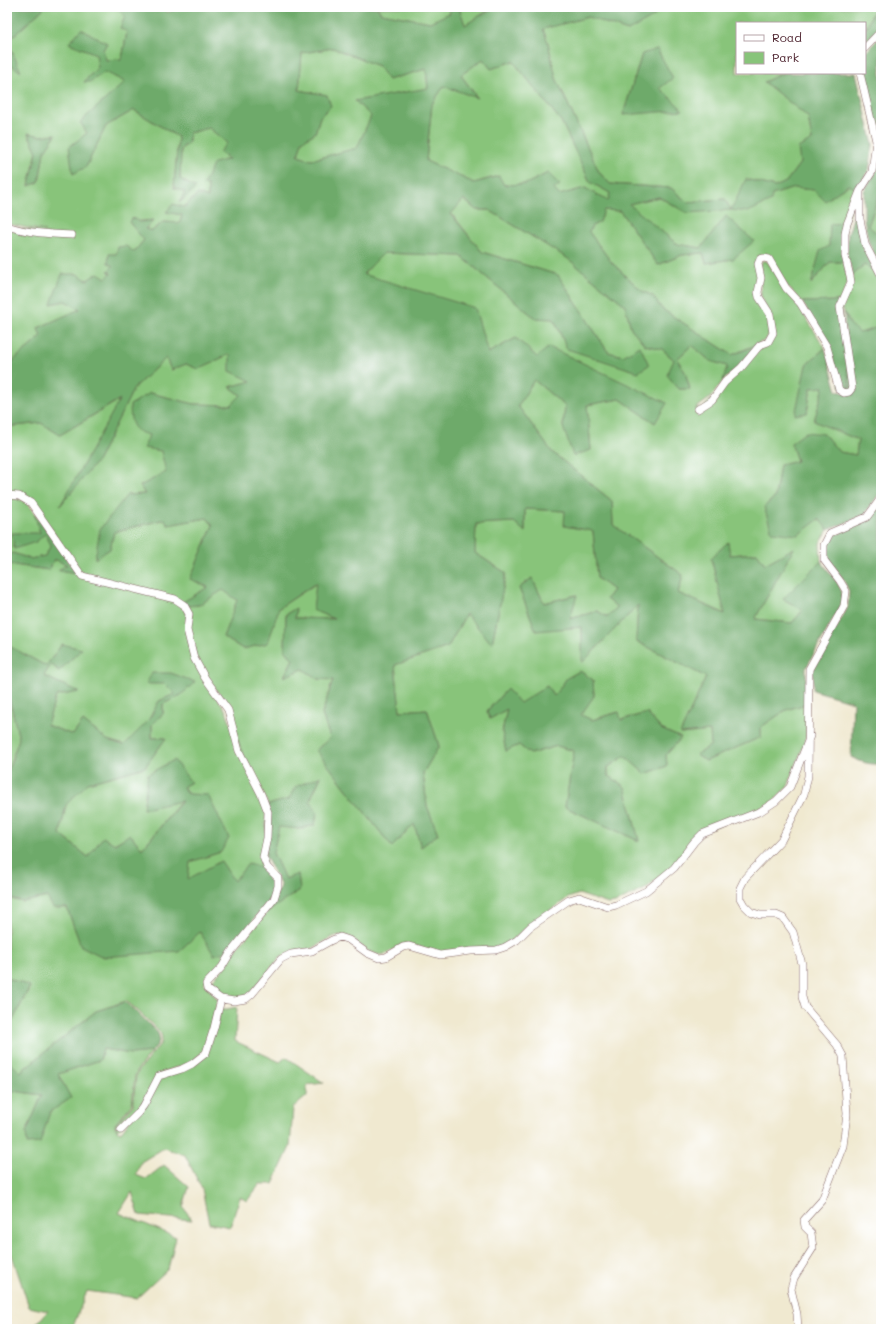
<svg xmlns="http://www.w3.org/2000/svg" width="888" height="1336" viewBox="0 0 888 1336" font-family="Mali,sans-serif">
<style>
.green{fill:#88c47a;stroke:#697252;fill-rule:evenodd}
.forest{fill:#6eaa6a;stroke:#5c644a;fill-rule:evenodd}
.lines{fill:none;stroke-linecap:round;stroke-linejoin:round}
.minor-casing{stroke:#846665;stroke-width:8}
.minor{stroke:#fff;stroke-width:7}
</style>
<rect width="100%" height="100%" fill="#fff"/>
<filter id="ink" filterUnits="userSpaceOnUse"><feTurbulence type="fractalNoise" baseFrequency=".025" numOctaves="2"/><feDisplacementMap in="SourceGraphic" scale="8" xChannelSelector="R" yChannelSelector="G"/><feConvolveMatrix kernelMatrix="1 2 1 2 8 2 1 2 1" color-interpolation-filters="sRGB"/></filter>
<filter id="wash" filterUnits="userSpaceOnUse"><feTurbulence type="fractalNoise" baseFrequency=".012" numOctaves="4" result="noise"/><feDisplacementMap in="SourceGraphic" scale="16" xChannelSelector="R" yChannelSelector="G"/><feGaussianBlur stdDeviation="0.9" result="paint"/><feColorMatrix in="noise" values="0 0 0 0 0 0 0 0 0 0 0 0 0 0 0 0 0 1.4 0 .05"/><feComposite in="paint" operator="in"/></filter>
<g filter="url(#wash)">
<rect width="100%" height="100%" fill="#f0e9d0"/>
<path class="green" d="M45 7H116L125 16 127 32 122 59 106 60 103 50 107 43H70L96 54 98 67 84 82 90 81 105 72 126 82 81 122 87 133 86 167 106 126 134 110 178 137 174 188 185 191 180 202 195 188 180 179 181 149 189 142V133L209 128 227 143 229 159 203 185H208V198L198 194 184 207 166 212 182 215 180 223 163 222 152 231 145 230 154 220 129 222 144 240 134 252 113 266 108 271 112 273 106 278 87 281 77 274 51 304 65 301 81 309 38 328 41 337 9 364 7 387V228L45 231 7 224V62L20 71 8 41ZM28 134 41 136 56 135 44 151 39 182 29 186 37 151Z
M377 7H449L451 13 430 22 381 13Z
M459 7H502L489 10 465 25Z
M658 7H875L865 31V23H737V73H783L764 82 808 117 812 141 800 163 786 182 775 187 746 179 772 195 794 188 814 190 825 200 849 185 857 189V194L845 223 831 224 829 246 812 283 830 262H844L848 282 840 301 802 302 788 287 771 258 758 257 759 278 756 292 768 315 770 332 766 340 732 355 662 309 653 296 642 291 612 263 589 232 592 226 600 222 604 210 620 211 658 265 682 255 703 253 706 263 733 259 701 248 677 244 628 204 659 197 687 213 725 199 687 202 671 188 610 184 599 172 556 78 548 43 543 29 588 17 628 31 653 8ZM642 54 660 88 623 115Z
M333 48 378 66 388 80 426 69 428 89 355 101 372 116 358 148 311 160 298 156 302 141 315 133 327 95 299 90 302 53Z
M483 59 491 69 513 61 561 121 590 182 610 193 608 201 585 188 559 195 553 189 559 184 548 173 526 184 504 185 498 176 474 183 426 161 432 104 444 86 477 97 461 75Z
M881 189V236L868 227Z
M463 199 476 210H489L567 258 625 305 631 328 645 345 662 349 674 360 679 389H690L685 372 677 359 692 345 710 361 728 366 723 381 710 398 695 409 703 408 775 333 761 296 760 264 762 261H767L798 305 825 348 806 365 807 413 811 388 824 387 814 421 858 440 856 455 839 452 824 434 791 443 797 461 780 465 775 497 764 507 798 535 819 518 828 530 820 543 821 561 783 599 803 610 792 623 755 619 793 549 765 564 757 553 729 555 727 543 711 559 726 614 678 593 683 575 613 525 612 501 552 452 518 406 534 380 565 406 563 427 591 450 587 405 620 399 655 423 666 403 537 357 516 338 488 353 363 275 383 253 461 256 535 318 554 319 567 349 623 356 608 352 558 275 482 252 451 213Z
M864 265 874 270 881 285V297L876 312 881 326 860 334 850 324 842 307 853 275Z
M230 354 252 381 230 387 241 395 231 405 194 404 150 393 149 435 161 451 167 472 140 486 145 494 127 495 95 558 110 549 114 532 166 519 168 525 207 518 213 525 191 578 209 587 183 602 83 574 32 502 7 493V427L41 423 60 435 121 399 62 503 98 460 134 388 166 358 171 370 186 364 198 369Z
M7 497C32 499 34 511 40 533H45L51 545 45 556 30 559 13 553 7 555Z
M525 509 566 511 565 526 593 531 597 578 613 590 606 599 617 607 608 617 597 611 570 619 576 595 544 603 532 578 519 588 536 630 582 627 583 662 638 605 636 641 706 677 680 734 710 731 711 745 696 755 706 761 761 737V727L786 710 806 704V739L788 786 775 800 760 809 701 832 692 841 672 867 645 889 615 903 608 904 579 894 568 898 529 925 515 938 504 945 496 948H470L441 953 409 944H402L386 954 379 955 368 951 349 937 340 935 332 937 311 949 291 952 280 957 251 992C239 1001 226 1000 215 991 212 989 210 988 209 984L224 968 233 953 267 912 300 890 298 874 285 880 273 853 279 826 299 829 315 825 317 813 310 800 321 777 296 787 289 799 268 805 263 793 241 750 230 709 207 677 196 657 189 630 192 613 187 606 199 605 223 589 238 600 223 637 243 649 267 643 279 608 317 583 313 610 335 619 295 618V609L286 614 285 650 293 659 284 676 303 669 318 679H333L322 714 330 738 316 750 392 847 414 824 421 847 438 834 427 806 423 773 439 746 427 709 400 711 395 665 448 647 466 614 492 643 506 573 475 553 476 524 514 522 525 531ZM580 671 593 680 594 696 580 715 592 720 618 712 620 720 647 713 661 729 681 738 666 755 667 766 645 774 625 756 608 767V775L625 787 639 841 565 807 574 751 557 746 530 754 519 745 506 751 502 732 507 709 490 719 487 711 507 689 520 704 547 686 554 697 567 678Z
M54 559 67 565 58 570 77 573 174 601 182 606 187 614 192 658 226 711 266 812 265 868 234 881 187 879 190 862 221 852 188 794 183 786 191 782 143 809 182 800 142 849 131 835 88 857 60 834 66 805 88 783 145 767 166 738H152V724L163 714V704L181 695 165 684 175 694 159 701 148 721 124 745 107 740 83 721 73 735 47 725 56 696 78 692 43 676 52 664 58 671 62 644 46 666 7 645V564L49 570Z
M7 697 10 701 19 739 7 773Z
M48 897 67 908 81 946 201 932 229 950 221 965 204 983 218 1000 204 1051 191 1062 163 1072 143 1104 118 1130 116 1127V1124L133 1105 136 1076 139 1070 161 1043 162 1037 160 1032 136 1009 126 1001 96 1011 20 1072 7 1059V1032L30 987 7 978V898L23 902Z
M237 1007 235 1041 280 1062 286 1057 324 1083 307 1085V1096L293 1108 290 1147 273 1184H260L247 1201 240 1197 230 1227 209 1223 202 1189 185 1155 164 1148 141 1162 136 1175 146 1179 164 1165 189 1187 183 1207 192 1220 139 1215 132 1192 119 1213 176 1237 168 1269 137 1298 87 1291 72 1329H32L48 1311 29 1307 12 1255 7 1257V1090L42 1095 26 1133 50 1112 70 1098 58 1074 100 1060 103 1049 131 1054 151 1052 138 1069 135 1076 132 1104 115 1124V1127L118 1131 121 1132 161 1078 207 1054 221 1010Z"/>
<path class="forest" d="M7 7H45L8 41 21 72 7 62Z
M116 7H128V8L165 7 167 12 185 7H377L381 13 430 22 450 13 449 7H459L465 25C481 15 500 1 520 9L523 7H658L653 8 655 16 628 31 588 17 543 29 548 43 556 78 599 172 610 184 671 188 687 202 725 199 731 210 746 179 775 187 786 182 800 163 798 148 812 140 808 117 764 82 783 73H856L873 145 869 170 857 189 848 185 825 201 814 190 794 188 772 195 771 201 748 212 731 210 687 213 659 197 629 204 677 244 701 248 726 216 754 241 733 259 706 263 703 253 682 255 658 265 620 211 604 210 600 222 592 226 589 232 612 263 642 291 653 296 662 309 732 355 759 344 739 366 723 381 727 366 710 361 692 345 677 359 685 372 690 389H679L667 375 674 360 662 349 645 345 631 328 625 305 567 258 489 210H476L464 199 451 214 482 252 558 275 608 352 623 356 640 346 649 365 638 372 567 349 554 319 535 318 461 256 384 253 363 274 475 308 488 353 516 338 537 357 549 347 667 403 655 423 620 399 587 405 591 450 573 456 563 427 565 406 534 380 518 406 552 452 612 501 613 525 683 575 678 593 725 614 711 558 728 542 730 555 757 553 765 564 794 548 755 619 792 623 803 610 783 599 821 561 837 582 842 592 841 605 806 668V704L786 710 761 727V737L706 761 696 755 711 745 710 731 680 734 706 677 636 641 638 605 582 663V627L536 631 519 588 532 578 544 603 577 595 570 619 597 611 608 617 617 607 606 599 613 590 597 578 593 531 564 526 565 511 525 509V532L514 522 476 524 475 553 506 573 492 644 466 614 448 647 395 665 400 711 427 709 439 746 423 773 427 806 438 834 421 847 414 824 392 847 316 750 330 738 322 714 333 680 318 679 303 669 284 677 293 659 285 650 286 614 296 608 295 618 334 619 313 610 316 583 279 608 268 643 243 649 223 637 237 600 223 590 199 605 187 606 183 602 208 587 190 579 213 525 207 518 168 525 165 519 114 532 110 549 95 559 100 529 127 495 145 494 140 486 166 472 161 451 144 448 149 435C130 431 131 421 130 405L150 393 194 404 231 405 241 395 230 387 251 381 230 371V354L198 369 186 364 171 370 166 358 134 388 98 460 60 506 120 399 60 435 41 423 7 427V387L9 364 41 337 38 328 80 309 65 301 51 304 62 274H77L87 280 98 273 106 278 111 273 108 271 113 266 108 263 109 254H116L118 247 126 246 134 252 144 240 129 222 133 218 139 222 154 220 145 229 152 231 163 222 180 223 182 215 166 212 173 204 184 207 198 194 208 198V185H203L214 163 229 159 219 152 227 143 209 128 189 133V142L181 149 180 179 196 188 179 203 185 192 174 188 178 137 134 110 106 126 86 167 73 174 69 147 87 133 80 122 125 82 105 72 90 82H84L98 67 96 54 69 43 81 29 107 43 103 50 106 60 122 59 127 32 120 28 125 16ZM333 48 378 66 388 80 426 69 428 88 355 101 371 116 357 148 311 160 298 156 302 141 315 133 320 117 331 106 327 95 299 90 302 53ZM483 59 491 69 513 61 561 121 590 182 610 193 608 201 585 188 559 195 554 189 560 185 548 173 526 184 504 185 499 176 474 183 426 161 432 104 444 86 477 98 461 75Z
M875 7H881V26L865 43V31Z
M881 36V189L868 226 881 236V247L877 260 869 243 864 219V191L876 172 880 145 863 73H865V53Z
M657 49 673 78 660 88 683 110 623 115 642 54Z
M28 133 41 136 56 134 44 152 39 182 29 186 37 152Z
M857 206 862 244 874 270 864 265 853 275 847 255 848 234Z
M845 223 844 262H830L811 284 820 251 829 246 830 224Z
M840 301 850 387 844 390 841 388 829 346 802 302Z
M844 312 850 324 860 333 881 326V491L864 515 828 530 819 519 798 535 772 532 764 507 775 497 780 465 797 461 791 443 806 432 824 434 839 452 856 455 858 440 814 421 824 387 811 388 807 413 795 415 806 365 825 348 837 391 850 394Z
M881 503V764C869 765 861 762 851 757L853 702 813 690V670L848 607 849 591 843 579 828 559V545L833 536 869 520Z
M34 512 77 573 58 570 67 565 54 559 49 570 7 564V555L13 553 30 559 45 556 51 545 45 534 36 542 14 549 12 533H40Z
M62 644 82 649 59 671 51 664 44 676 79 692 56 696 47 725 73 735 83 721 107 740 124 745 148 721 159 701 175 694 165 684H146L152 673H171L195 682 181 695 163 704V714L152 724V738H166L145 767 88 783 66 805 60 834 88 857 103 837 115 844 130 834 142 849 182 801 143 809 148 774 174 760 191 782 183 787 188 794 208 795 229 838 221 852 190 862 188 879 221 861 234 881 248 864 265 868 276 879 272 897 229 950 214 955 200 932 179 951 103 957 81 946 67 908H53L47 897 23 902 7 898V773L19 739 10 701 7 697V645L46 666Z
M580 671 593 680 594 696 581 715 592 720 619 712 621 720 647 713 661 729 681 738 666 755 667 766 645 774 625 756 608 767V775L625 787 639 841 565 807 574 751 557 746 530 754 519 745 506 751 502 732 507 709 490 719 487 711 507 689 520 703 547 686 554 696 567 678Z
M321 776 310 800 317 813 315 825 299 829 279 827 273 853 285 879 298 874 300 890 267 912 281 886 266 857 268 805 289 799 295 787Z
M7 978 30 986 7 1032Z
M125 1002 135 1010 158 1033C162 1042 156 1046 151 1052L131 1054 103 1049 100 1060 58 1074 71 1098 50 1112 40 1143 27 1144 26 1133 42 1095 7 1090V1059L20 1072 96 1011Z"/>
</g>
<g filter="url(#ink)">
<g class="lines">
<g class="minor-casing">
<path id="minor" d="M865 48 881 31
M860 73 876 141 872 172 860 191V219L865 244 881 275
M7 226C28 233 50 234 72 235
M698 409 712 400 725 382 741 368 760 345 768 342 773 333 770 314 759 297 758 292 761 278 758 264 760 259 764 258 769 259 786 288 800 303 827 347 839 390 844 393 849 392 852 388 840 307 851 282 850 276 845 256V234L847 224 860 191
M7 495 19 496 31 503 82 576 175 599 184 605 189 614 187 630 194 658 205 678 228 710 239 751 261 794 268 812 267 838 263 857 267 867 278 878V886L274 899 231 952 222 967 206 984 207 989 221 999 234 1001 246 999 252 994 281 959 291 954 312 951 332 940 340 937 349 940 367 953 379 958 386 957 403 947 409 946 440 955 471 951 496 950 505 947 517 940 530 927 569 900 579 897 608 907 616 905 646 891 674 868 694 842 702 834 761 811 776 801 790 787 810 736
M121 1130 138 1113 144 1105 159 1076 182 1069 192 1064 206 1053 214 1028 221 999
M798 1329 797 1314 791 1289 794 1278 813 1248 811 1233 805 1227 804 1220 822 1200 843 1146 847 1114 843 1056 837 1045 805 1007 802 997V964L793 932 783 918 776 915H760L751 912 744 905 740 898V888L745 878 782 839 804 794 808 776 809 669 844 606 846 591 840 581 824 560V545L830 533 867 517 881 498"/>
</g>
<use href="#minor" class="minor"/>
</g>
</g>
<rect width="888" height="1336" fill="none" stroke="#fff" stroke-width="24"/>
<rect x="736" y="22" width="130" height="52" fill="#ffffff" stroke="#b7a5aa"/>
<rect x="744" y="35" width="20" height="6" fill="#ffffff" stroke="#b7a5aa"/>
<text x="772" y="42" font-size="12" fill="#4a1f2b">Road</text>
<rect x="744" y="52" width="20" height="12" fill="#88c47a" stroke="#b7a5aa"/>
<text x="772" y="62" font-size="12" fill="#4a1f2b">Park</text>
</svg>
